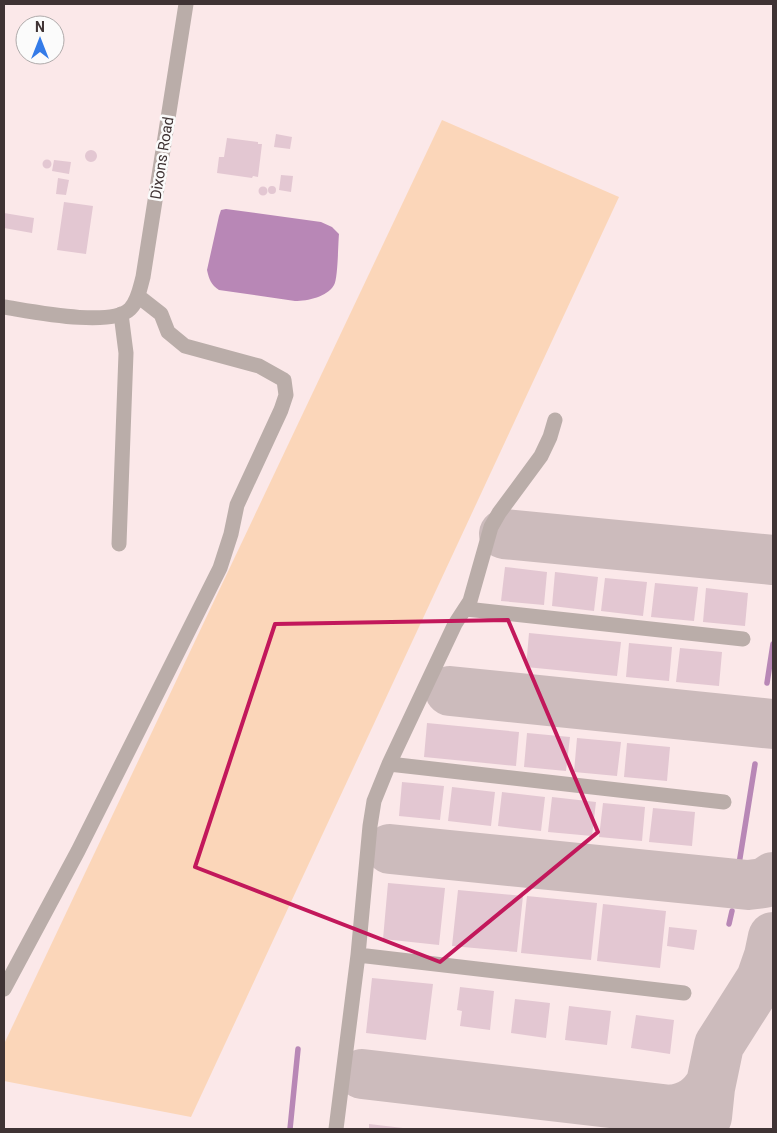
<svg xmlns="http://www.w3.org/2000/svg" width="777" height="1133" viewBox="0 0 777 1133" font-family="Roboto,sans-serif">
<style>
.green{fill:#fbd6b9}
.water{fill:#b887b6}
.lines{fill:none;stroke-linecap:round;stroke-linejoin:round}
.stream{stroke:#b887b6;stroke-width:5.5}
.taxiway{stroke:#ccbbbc;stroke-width:50}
.building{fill:#e3c7d2}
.minor{stroke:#baada9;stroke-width:15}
.marked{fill:none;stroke:#c2185b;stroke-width:4;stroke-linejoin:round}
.labels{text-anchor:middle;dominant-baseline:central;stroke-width:5;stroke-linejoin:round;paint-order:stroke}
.street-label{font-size:15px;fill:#3f3334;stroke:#fbfbfb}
</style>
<rect width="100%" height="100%" fill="#fbe8e9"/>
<path class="green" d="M442 120 619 197 191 1117 4 1081V1044Z"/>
<path class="water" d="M226 209 321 222 332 227 339 234C338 244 338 279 334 285 327 297 308 301 295 301L219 290C211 285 209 279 207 270L219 216 221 210Z"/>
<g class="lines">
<path class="stream" d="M767 683 773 644
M739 864 755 764
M729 924 732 911
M290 1129 298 1049"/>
<path class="taxiway" d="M504 534 773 560
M450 691 773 724
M390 849 748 885 764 883 773 877
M362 1074 671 1110C690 1107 702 1099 711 1083
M707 1117 710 1088 719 1045 761 979 769 956 773 937"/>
</g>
<path class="building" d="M276 134 292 137 290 149 274 147Z
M227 138 258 142V144H262L258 177 253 176 252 178 217 173 219 157H224Z
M85 156a6 6 0 1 1 12 0a6 6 0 1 1-12 0Z
M42.5 164a4.5 4.5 0 1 1 9 0a4.5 4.5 0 1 1-9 0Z
M54 160 71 162 69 174 52 171Z
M281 175 293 176 291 192 279 190Z
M58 178 69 180 66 195 56 194Z
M268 190a4 4 0 1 1 8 0a4 4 0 1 1-8 0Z
M258.5 191a4.5 4.5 0 1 1 9 0a4.5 4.5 0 1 1-9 0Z
M64 202 93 206 86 254 57 250Z
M4 213 34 218 32 233 4 228Z
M505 567 547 572 544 605 501 601Z
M555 572 598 577 594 611 552 606Z
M605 578 647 582 643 616 601 611Z
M655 583 698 587 694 621 651 617Z
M706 588 748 593 745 626 703 622Z
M529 633 621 642 617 676 526 667Z
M629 643 672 647 669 681 626 677Z
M680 648 722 652 719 686 676 682Z
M427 723 519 732 516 766 424 757Z
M527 733 570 737 566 771 524 767Z
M577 738 621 742 617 776 574 772Z
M627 743 670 747 667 781 624 777Z
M402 782 444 786 440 820 399 816Z
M452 787 495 792 491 826 448 821Z
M502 792 545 797 541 831 498 826Z
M552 797 596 802 592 836 548 832Z
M603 803 645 807 642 841 599 837Z
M653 808 695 812 692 846 649 842Z
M388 883 445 888 439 945 383 939Z
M458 890 523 896 517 952 452 946Z
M527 896 597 903 591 960 521 953Z
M603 904 666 911 660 968 597 961Z
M669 927 697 930 694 950 667 946Z
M372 978 433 984 426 1040 366 1033Z
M460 987 494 991 490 1030 460 1026 462 1011 457 1010Z
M515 999 550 1003 546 1038 511 1033Z
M569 1006 611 1011 607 1045 565 1040Z
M636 1015 674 1020 670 1054 631 1048Z
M369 1124 403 1128V1129H369Z"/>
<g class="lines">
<path class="minor" d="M4 307C30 311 111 328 130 309 138 301 140 288 143 277L186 4
M119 544 126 353 121 314
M466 609 743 639
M389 764 724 802
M358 955 684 993
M4 989 78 851 220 568 231 534 237 505 281 410 286 395 284 380 259 366 185 346 168 332 161 314 138 296
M336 1129 358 955 370 826 374 801 389 764 455 624 470 601 491 527 499 513 541 456 550 437 555 420"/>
</g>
<path class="marked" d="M508 620 598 832 440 962 195 867 275 624Z"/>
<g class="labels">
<g class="street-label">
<text transform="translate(162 158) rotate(-81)">Dixons Road</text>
</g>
</g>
<rect width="777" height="1133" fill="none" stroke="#3f3334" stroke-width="10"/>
<g transform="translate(40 40)"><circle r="24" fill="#fbfbfb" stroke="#b0abab"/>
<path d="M0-4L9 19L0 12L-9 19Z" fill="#347be8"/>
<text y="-8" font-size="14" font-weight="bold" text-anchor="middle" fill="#3f3334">N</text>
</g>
</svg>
